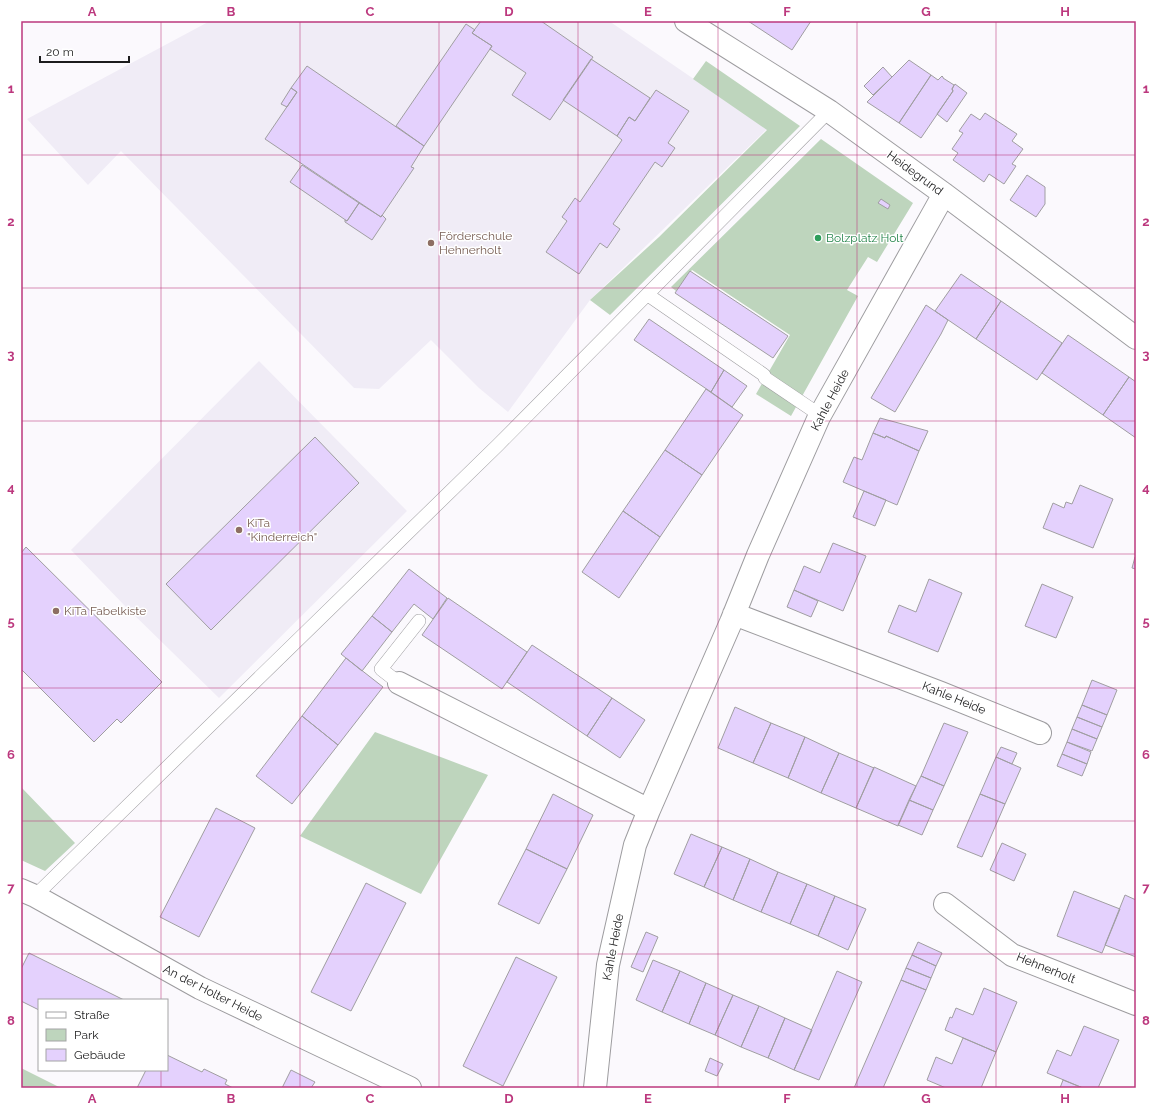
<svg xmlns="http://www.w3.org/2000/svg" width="1157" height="1109" viewBox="0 0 1157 1109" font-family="Raleway,sans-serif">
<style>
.built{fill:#f0ecf6}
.green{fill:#bed5bd}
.building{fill:#e4d1fd;stroke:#a09ea1}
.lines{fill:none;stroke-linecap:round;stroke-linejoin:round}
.service-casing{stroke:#9d9c9f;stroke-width:14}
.minor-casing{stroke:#9d9c9f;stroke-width:24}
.service{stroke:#fff;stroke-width:13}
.minor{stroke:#fff;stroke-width:22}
.grid{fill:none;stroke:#bc387e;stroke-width:1;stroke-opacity:0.55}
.leisure-dot{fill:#2e9e5b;stroke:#fff;stroke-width:1.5}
.education-dot{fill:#8d6e63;stroke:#fff;stroke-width:1.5}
.labels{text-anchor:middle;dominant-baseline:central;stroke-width:3;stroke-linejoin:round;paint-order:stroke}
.street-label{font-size:12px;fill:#1c1c1d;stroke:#fff}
.education-label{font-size:12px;fill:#785e54;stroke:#fff;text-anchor:start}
.leisure-label{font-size:12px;fill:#27864d;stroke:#fff;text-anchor:start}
.neatline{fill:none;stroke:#bc387e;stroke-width:1.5}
.grid-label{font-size:13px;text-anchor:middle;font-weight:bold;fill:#bc387e}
</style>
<rect width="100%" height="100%" fill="#fbf9fd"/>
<path class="built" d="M210 21H609L767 129 590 300 508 412 479 388 431 340 379 389 354 388 121 151 88 185 27 119Z
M259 361 407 511 219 698 125 606 71 550Z"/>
<path class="green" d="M706 61 800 126 610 315 590 300 659 237 767 130 693 79Z
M821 139 913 203 877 262 868 257 847 290 858 296 791 416 756 394 790 335 692 270 676 291 671 287Z
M375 732 488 775 421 894 300 836Z
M21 787 75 843 45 871 21 860Z
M21 1068 61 1088H21Z"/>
<path class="building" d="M481 21H541L593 57 550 120 512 95 526 73 490 49 492 46 472 33Z
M748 21H811L792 50Z
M466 24 475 30 472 33 492 46 424 146 396 126Z
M591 59 650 98 635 121 629 117 617 136 563 100Z
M909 60 931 75 899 123 867 102Z
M307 66 424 146 411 167 414 168 381 217 265 139 297 92 291 88Z
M883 67 892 77 873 95 864 86Z
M931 75 938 80 942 76 943 77V78L954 85 952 89 953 91 921 138 899 123Z
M955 84 967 93 947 122 937 114 953 91 952 89Z
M291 88 297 92 287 107 281 104Z
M656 90 689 111 668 143 675 148 662 167 655 162 613 224 620 229 607 248 600 243 579 274 546 252 567 221 562 217 575 198 580 202 622 140 617 136 629 117 635 121Z
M985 113 1017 134 1012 141 1023 149 1012 164 1016 166 1004 184 989 174 984 182 953 160 958 153 952 149 963 133 959 131 971 114 980 120Z
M302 165 359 203 347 221 290 182Z
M1027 175 1045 187V204L1036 217 1010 200Z
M881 199 890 205 888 209 878 203Z
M359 203 381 217 382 215 386 219 372 240 345 222V220L347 221Z
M690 271 788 336 773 358 675 293Z
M961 274 1001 301 976 339 935 311Z
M1001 301 1062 343 1037 380 976 339Z
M926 305 948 320 941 334 895 412 871 398Z
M649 319 724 370 711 392 634 340Z
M1068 335 1129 377 1103 415 1042 373Z
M724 370 747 386 732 407 711 392Z
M1129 377 1136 382V438L1103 415Z
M706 389 743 415 702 475 665 450Z
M880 418 928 431 919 451 886 436 885 438 873 433Z
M873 433 885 438 886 436 919 451 897 505 843 482 854 457 862 460Z
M315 437 359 483 211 630 166 584Z
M665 450 702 475 660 537 623 511Z
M1080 485 1113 499 1093 548 1043 528 1053 503 1064 508 1066 502 1072 504Z
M864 491 886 500 875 526 853 517Z
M623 511 660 537 619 598 582 572Z
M833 543 866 556 843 611 794 590 804 566 820 573Z
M26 547 162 682 121 723 117 719 94 742 21 669V553Z
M1135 557H1136V569L1132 568Z
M409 569 447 598 433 619 414 604 392 632 372 616Z
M929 579 962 593 938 652 888 632 899 605 916 612Z
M1042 584 1073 597 1056 638 1025 626Z
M794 590 818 601 811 617 787 607Z
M448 598 527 652 502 689 422 635Z
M372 616 392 632 362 671 341 654Z
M532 645 612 698 587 736 507 682Z
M346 658 383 687 338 745 302 716Z
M1092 680 1117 690 1107 715 1082 705Z
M612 698 645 720 620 758 587 736Z
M1082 705 1107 715 1102 727 1077 717Z
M735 707 771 723 753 763 718 748Z
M302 716 338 745 292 804 256 776Z
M1077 717 1102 727 1097 739 1072 729Z
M771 723 805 737 788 778 753 763Z
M944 723 968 732 944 786 921 776Z
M1072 729 1097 739 1092 751 1067 742Z
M805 737 839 753 821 793 788 778Z
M1067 742 1091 752 1087 764 1062 754Z
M1001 747 1017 753 1012 764 996 757Z
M839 753 874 768 856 808 821 793Z
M1062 754 1087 764 1082 776 1057 766Z
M996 757 1021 768 1005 804 980 794Z
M874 767 916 786 898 826 856 808Z
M921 776 944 786 933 810 909 800Z
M553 794 593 815 567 869 526 849Z
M980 794 1005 804 982 857 957 847Z
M909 800 933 810 922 835 898 825Z
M216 808 255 828 199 937 160 917Z
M691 834 722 847 704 887 674 874Z
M1002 843 1026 854 1014 881 990 870Z
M722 847 750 859 733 900 704 887Z
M526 849 567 869 539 924 498 904Z
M750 859 778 872 761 912 733 900Z
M778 872 807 884 790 924 761 912Z
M366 883 406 903 351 1011 311 992Z
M807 884 835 896 818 936 790 924Z
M1074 891 1120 909 1102 953 1057 936Z
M1125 895 1136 900V957L1105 945Z
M835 896 866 909 848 950 818 936Z
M646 932 658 937 643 972 631 967Z
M918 942 942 953 936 966 912 955Z
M29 953 124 1000H39V1010L21 1001V969Z
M912 955 936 966 931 978 906 968Z
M516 957 557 977 503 1086 463 1066Z
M653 960 680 971 662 1012 636 1000Z
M906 968 931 978 926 990 901 980Z
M680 971 706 983 689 1024 662 1012Z
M837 971 862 982 819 1080 794 1070Z
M901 980 926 990 883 1088H854Z
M706 983 733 995 715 1035 689 1024Z
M984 988 1017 1002 996 1052 945 1030 950 1017 952 1018 956 1008 973 1015Z
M733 995 759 1006 741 1047 715 1035Z
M759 1006 785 1018 768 1058 741 1047Z
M785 1018 812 1030 794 1070 768 1058Z
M1084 1026 1119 1040 1098 1088H1083L1047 1073 1057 1050 1071 1056Z
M963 1038 996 1052 981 1088H946L927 1080 936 1057 952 1064Z
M167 1055 202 1072 204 1069 227 1080 225 1084 233 1088H137L146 1070H167Z
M710 1058 723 1064 717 1076 705 1071Z
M291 1070 315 1082 311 1088H282Z
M1063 1080 1083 1088H1060Z"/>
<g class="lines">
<g class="service-casing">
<path id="service" d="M648 295 764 375 765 378 820 415
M399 683 381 669 419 621
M35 896 498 445 829 111"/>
</g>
<g class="minor-casing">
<path id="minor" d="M686 21 829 111 944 194 1136 338
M734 614 941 693 1040 733
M399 683 649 810
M21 890 35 896 200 988 410 1088
M945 904 1012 955 1136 1004
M595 1088 608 965 635 845 649 810 731 622 758 555 819 417 944 194"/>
</g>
<use href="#service" class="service"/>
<use href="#minor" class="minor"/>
</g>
<path class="grid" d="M161 21V1000M300 21V1088M439 21V1088M578 21V1088M718 21V1088M857 21V1088M996 21V1088M21 155H1136M21 288H1136M21 421H1136M21 554H1136M21 688H1136M21 821H1136M21 954H1136M161 1070V1088"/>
<circle class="leisure-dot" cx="818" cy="238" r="4"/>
<g class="education-dot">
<circle cx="431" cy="243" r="4"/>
<circle cx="239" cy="530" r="4"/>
<circle cx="56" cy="611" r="4"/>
</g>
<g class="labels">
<g class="street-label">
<text transform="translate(915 173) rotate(36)">Heidegrund</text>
<text transform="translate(830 400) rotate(-62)">Kahle Heide</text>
<text transform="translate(954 698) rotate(22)">Kahle Heide</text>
<text transform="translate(613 947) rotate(-79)">Kahle Heide</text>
<text transform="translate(1046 968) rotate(22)">Hehnerholt</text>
<text transform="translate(213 993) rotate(27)">An der Holter Heide</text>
</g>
<g class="education-label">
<text x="439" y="236">Förderschule<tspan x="439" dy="14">Hehnerholt</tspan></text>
<text x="247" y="523">KiTa<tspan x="247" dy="14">"Kinderreich"</tspan></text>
<text x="64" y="611">KiTa Fabelkiste</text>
</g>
<g class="leisure-label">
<text x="826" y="238">Bolzplatz Holt</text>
</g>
</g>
<rect width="1157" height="1109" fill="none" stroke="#ffffff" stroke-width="44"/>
<rect x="38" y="999" width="130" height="72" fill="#ffffff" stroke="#a4a4a5"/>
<rect x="46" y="1012" width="20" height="6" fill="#ffffff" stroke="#a4a4a5"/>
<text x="74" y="1019" font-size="12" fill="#1c1c1d">Straße</text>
<rect x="46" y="1029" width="20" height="12" fill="#bed5bd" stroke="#a4a4a5"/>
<text x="74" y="1039" font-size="12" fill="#1c1c1d">Park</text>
<rect x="46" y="1049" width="20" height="12" fill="#e4d1fd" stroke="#a4a4a5"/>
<text x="74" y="1059" font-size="12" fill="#1c1c1d">Gebäude</text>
<path d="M40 56v6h89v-6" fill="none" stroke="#1c1c1d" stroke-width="2"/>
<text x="46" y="56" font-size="12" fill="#1c1c1d" stroke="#ffffff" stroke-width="3" paint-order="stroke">20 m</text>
<rect x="22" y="22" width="1113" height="1065" class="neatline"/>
<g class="grid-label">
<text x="92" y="16">A</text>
<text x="231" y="16">B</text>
<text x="370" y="16">C</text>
<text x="509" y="16">D</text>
<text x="648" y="16">E</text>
<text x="787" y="16">F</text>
<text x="926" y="16">G</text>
<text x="1065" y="16">H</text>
<text x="11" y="93">1</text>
<text x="1146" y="93">1</text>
<text x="11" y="226">2</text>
<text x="1146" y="226">2</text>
<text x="11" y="359">3</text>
<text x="1146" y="359">3</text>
<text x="11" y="492">4</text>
<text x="1146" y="492">4</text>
<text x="11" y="626">5</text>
<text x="1146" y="626">5</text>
<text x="11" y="759">6</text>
<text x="1146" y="759">6</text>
<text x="11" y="892">7</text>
<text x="1146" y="892">7</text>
<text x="11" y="1025">8</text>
<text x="1146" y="1025">8</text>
<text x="92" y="1103">A</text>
<text x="231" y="1103">B</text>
<text x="370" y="1103">C</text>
<text x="509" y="1103">D</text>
<text x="648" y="1103">E</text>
<text x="787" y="1103">F</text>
<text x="926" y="1103">G</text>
<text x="1065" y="1103">H</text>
</g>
</svg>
